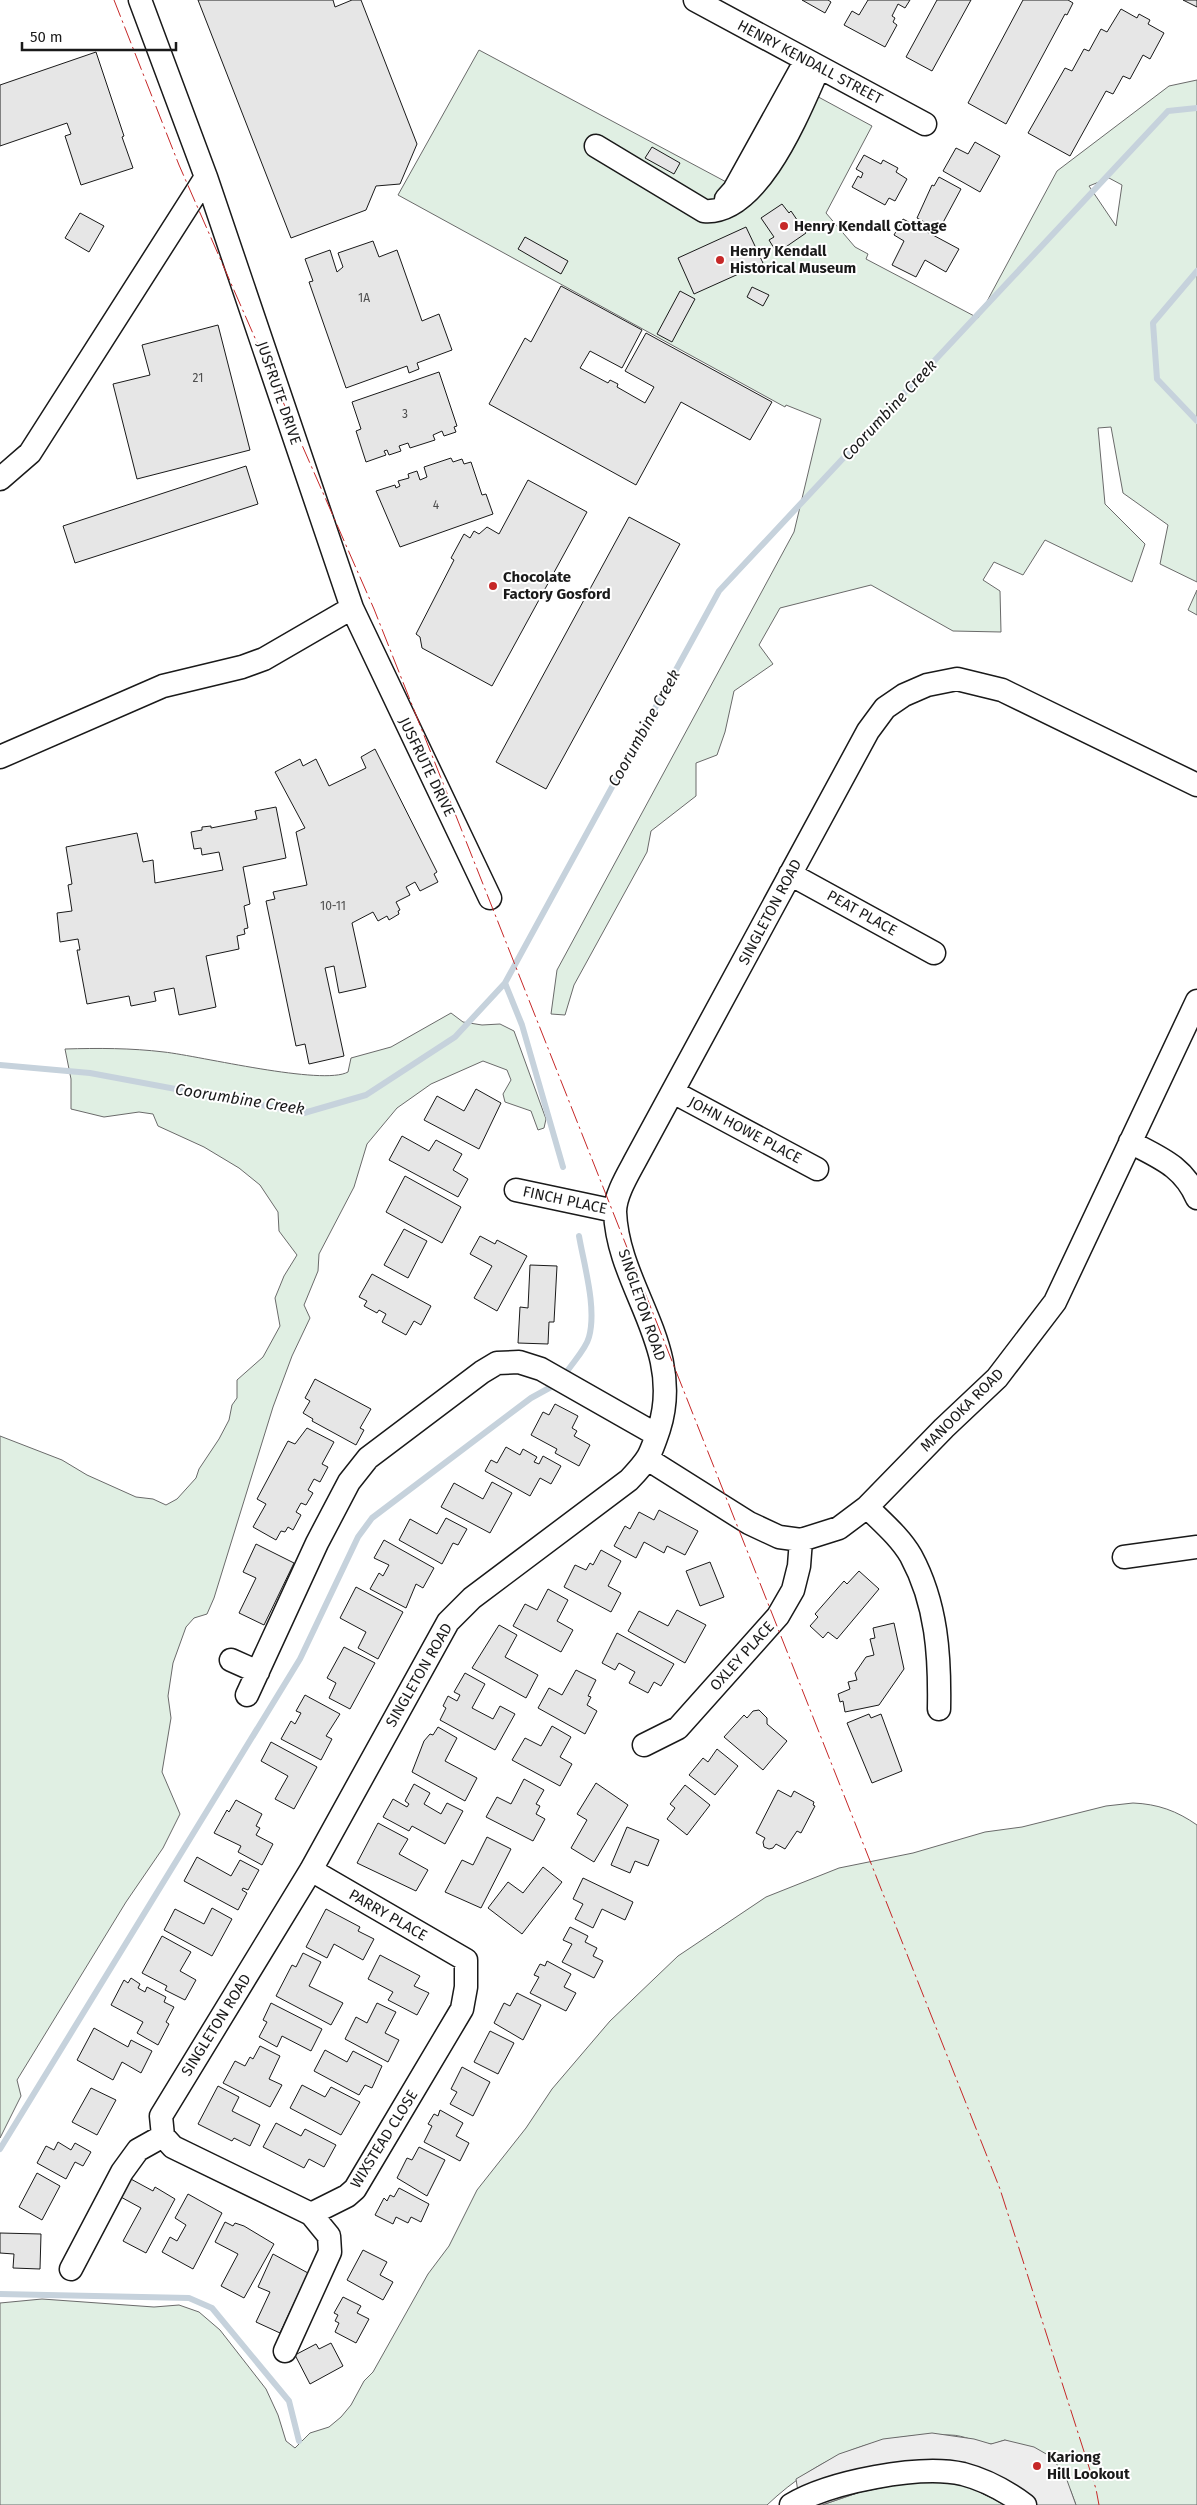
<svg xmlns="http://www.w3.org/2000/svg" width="1197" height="2505" viewBox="0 0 1197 2505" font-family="'Fira Sans',sans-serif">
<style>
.green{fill:#e0efe3;stroke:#6a6a6a;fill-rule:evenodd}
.parking{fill:#ededed;stroke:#6a6a6a}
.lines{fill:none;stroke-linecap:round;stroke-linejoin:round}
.stream{stroke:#c6d2dc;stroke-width:6}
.building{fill:#e6e6e6;stroke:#1a1a1a}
.minor-casing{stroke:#1a1a1a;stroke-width:25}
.minor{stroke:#fff;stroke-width:22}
.power{stroke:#c62828;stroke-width:1;stroke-dasharray:18 4 2.5 4;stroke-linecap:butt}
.poi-dot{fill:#c62828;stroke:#fff;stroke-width:2}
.labels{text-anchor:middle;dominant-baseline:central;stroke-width:4;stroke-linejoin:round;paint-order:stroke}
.number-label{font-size:12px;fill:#4d4d4d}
.street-label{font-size:15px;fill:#1a1a1a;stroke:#fff}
.poi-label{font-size:15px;font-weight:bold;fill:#1a1a1a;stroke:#fff;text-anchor:start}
.water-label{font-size:16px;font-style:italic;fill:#1a1a1a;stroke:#fff}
</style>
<rect width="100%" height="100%" fill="#fff"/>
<path class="green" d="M479 50 730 184 787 80 872 126 826 213 855 247 868 254 866 259 978 318 1057 171 1169 86 1197 80V582L1160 564 1168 525 1123 493 1111 427 1098 428 1105 504 1145 544 1132 582 1045 540 1023 575 994 562 983 580 1000 591 1001 632 953 631 871 585 780 608 759 645 773 664 734 691 725 732 717 755 696 763V796L651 831 647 852 574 985 565 1015 551 1014 557 970 794 532 821 419 786 405 785 407 398 195ZM1109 178 1122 185 1116 226 1089 186Z
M1197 590V615L1188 610Z
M451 1013 463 1022 482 1025 500 1024 514 1031 546 1119 544 1128 538 1130 531 1111 505 1102 503 1094 511 1080 507 1070 483 1061 431 1084 397 1108 367 1144 354 1187 319 1254 318 1271 304 1305 310 1318 292 1356 273 1407 214 1598 207 1614 194 1618 186 1627 173 1663 168 1696 171 1718 162 1772 180 1814 163 1848 126 1902 17 2080 21 2096 0 2138V1436L62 1460 87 1475 136 1497 153 1499 166 1505 177 1499 196 1478 199 1469 219 1439 229 1420 232 1405 237 1398V1380L263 1357 280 1326 275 1298 284 1276 297 1255 279 1231 278 1212 260 1185 239 1168 204 1147 158 1126 153 1114 139 1112 104 1117 71 1109V1079L65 1049C98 1048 131 1048 164 1052 200 1056 323 1086 348 1072L351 1058 391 1047Z
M1133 1803C1158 1804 1177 1811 1197 1825V2505H1076L1070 2489 1005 2440C1001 2441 995 2444 991 2444 977 2443 964 2435 950 2435 878 2432 820 2455 767 2505H0V2303L42 2299 154 2307 179 2305 199 2312 220 2330 266 2389 278 2415 286 2441 295 2448 310 2433 329 2427 341 2417 351 2405 364 2381 373 2372 428 2274 449 2246 477 2190 526 2128 552 2089 610 2021 678 1956 766 1897 839 1868 913 1853 985 1832 1022 1827 1106 1806Z
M916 2481 960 2482 1005 2505H822L860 2492Z"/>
<path class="parking" d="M932 2433 974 2439 991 2444 1005 2440 1034 2447 1048 2455 1064 2472 1076 2505H1005L960 2482 915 2481 860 2492 822 2505H800L796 2479 839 2454 883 2439Z"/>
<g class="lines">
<path class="stream" d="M1197 271 1153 323 1157 379 1197 421
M505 983 522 1025 563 1167
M0 1065 90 1073 304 1113 366 1095 455 1037 505 983 719 591 1168 111 1197 108
M566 1373C573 1362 586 1349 589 1337 597 1308 584 1265 579 1236
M0 2149 300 1659 358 1537 372 1518 531 1398 551 1387
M0 2294 189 2298 212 2308 289 2401 299 2441"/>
</g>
<path class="building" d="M198 0H333L335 7 352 0H361L417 144 400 184 376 186 366 210 291 238Z
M802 0H828L831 2 825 13Z
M868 0H910L905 8 898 4 892 16 895 18 893 22 897 25 885 47 844 25 852 11 859 15Z
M937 0H971L932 71 906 57Z
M1023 0H1068L1073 3 1067 15 1065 14 1006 124 968 103Z
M1183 0H1197V7Z
M1121 9 1137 18 1139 14 1150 20 1148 24 1164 33 1150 59 1143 55 1130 79 1123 76 1113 94 1106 91 1070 156 1028 133 1065 68 1072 71 1084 49 1089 51 1101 29 1107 32Z
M96 52 124 136 122 137 133 168 81 185 65 136 71 134 67 123 0 146V85Z
M975 142 1000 156 980 192 943 171 956 148 968 154Z
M652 147 680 163 674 174 645 158Z
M864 155 881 164 883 160 898 168 896 172 907 179 895 201 889 198 885 205 852 187 858 176 861 178 863 173 856 169Z
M939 177 961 189 939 230 917 218 932 185 934 186Z
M782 204 789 213 791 211 806 233 777 253 769 240 774 237 761 218Z
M80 213 104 226 89 252 65 238Z
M903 219 959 249 946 272 925 260 916 277 892 265 904 241 894 235Z
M746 227 763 263 694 294 678 258Z
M525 237 568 261 561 274 518 249Z
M373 241 379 257 397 250 422 321 439 314 452 350 417 363 419 369 409 373 407 366 346 388 309 282 313 281 305 259 330 250 337 272 343 267 338 253Z
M561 286 642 330 622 368 590 351 580 368 608 383 610 380 618 384 617 387 645 403 654 387 625 371 646 333 772 402 750 440 681 402 636 485 489 404 525 338 531 342Z
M752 287 769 295 763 306 747 297Z
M680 291 695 299 672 342 657 334Z
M218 325 250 450 137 479 113 384 150 375 142 345Z
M439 372 457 426 454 427 456 432 444 436 442 431 433 435 435 440 410 448 408 443 399 446 401 451 389 455 387 450 384 451 386 455 366 462 356 431 361 429 352 402Z
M451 458 453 462 462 459 464 464 471 462 482 495 486 494 493 514 400 547 376 491 395 485 396 488 400 486 398 481 409 478 408 474 417 471 420 480 427 477 424 467Z
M246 466 258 504 75 563 63 526Z
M528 480 587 512 492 686 422 648 420 637 416 634 454 560 451 558 464 534 470 538 474 531 479 534 487 527 499 534Z
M629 517 680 544 546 789 496 762Z
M375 749 437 872 434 874 438 882 420 891 415 882 406 887 410 895 396 902 400 910 398 911 399 914 389 920 387 916 378 921 373 912 352 923 366 987 339 993 334 966 325 968 344 1056 309 1064 305 1044 296 1046 266 901 275 899 273 892 307 885 296 832 305 828 275 772 300 759 303 766 316 759 329 786 366 768 361 757Z
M276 807 286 858 243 867 250 904 244 906 248 928 244 929 245 934 237 936 239 949 206 956 216 1007 179 1015 174 988 154 992 156 1001 131 1006 129 996 87 1004 77 950H80L78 939 60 942 57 913 72 911 68 885 72 884 66 847 137 833 143 862 153 860 155 883 223 870 219 852 202 855 201 848 194 849 191 832 202 830V827L211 826V828L257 819 255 811Z
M476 1089 501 1103 479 1149 424 1120 437 1096 464 1111Z
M402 1136 429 1151 436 1140 462 1154 453 1170 468 1179 458 1197 389 1160Z
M405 1176 461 1207 442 1243 386 1212Z
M404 1229 427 1241 408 1278 384 1265Z
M480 1236 495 1244 497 1240 527 1256 497 1311 474 1298 492 1266 470 1254Z
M530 1265 557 1266 554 1322H549L548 1344 518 1343 520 1307 528 1308Z
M372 1274 431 1306 421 1325 414 1321 406 1335 382 1322 386 1314 379 1310 377 1313 364 1306 367 1301 359 1297Z
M315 1379 371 1409 360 1428 364 1430 356 1445 312 1421 313 1419 303 1413 310 1401 305 1398Z
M555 1404 578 1416 572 1428 577 1431 574 1436 590 1445 579 1466 555 1453 557 1449 531 1435 543 1412 549 1415Z
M307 1428 334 1442 322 1464 328 1467 320 1482 314 1479 308 1490 313 1493 306 1505 301 1503 296 1512 301 1515 293 1530 288 1527 285 1532 281 1531 276 1540 253 1527 266 1504 257 1499 288 1441 295 1444Z
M506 1447 520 1455 523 1449 537 1457 534 1462 539 1464 543 1456 561 1466 551 1484 540 1478 530 1496 485 1471 491 1460 497 1463Z
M492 1482 512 1493 490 1533 441 1507 454 1483 483 1499Z
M659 1510 698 1531 685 1555 667 1546 664 1553 644 1542 636 1558 614 1546 625 1526 630 1529 639 1512 654 1520Z
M446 1518 467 1529 458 1545 453 1543 442 1564 399 1540 410 1519 437 1534Z
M384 1540 434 1568 423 1588 416 1584 406 1608 370 1589 379 1573 383 1576 389 1565 374 1558Z
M256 1544 294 1563 264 1625 239 1613 256 1578 243 1572Z
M601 1550 621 1561 608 1586 621 1593 611 1612 564 1587 575 1565 586 1570 590 1563 593 1565Z
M710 1562 724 1597 700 1606 686 1571Z
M859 1571 879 1589 837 1639 828 1632 823 1638 810 1626 818 1617 815 1614 844 1581 847 1584Z
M356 1587 403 1612 378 1659 358 1648 366 1632 340 1618Z
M548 1589 568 1600 557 1621 573 1630 561 1652 513 1626 525 1604 537 1610Z
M677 1610 706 1625 685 1663 628 1631 639 1611 668 1626Z
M894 1623 904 1669 879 1705 845 1712 843 1701 840 1702 838 1694 850 1689 848 1682 857 1680 855 1673 866 1657 874 1655 870 1639 875 1638 873 1628Z
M499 1625 517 1635 505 1657 538 1675 526 1698 472 1668Z
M617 1633 674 1664 661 1686 654 1682 648 1693 629 1683 635 1672 619 1663 615 1670 602 1663Z
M344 1647 375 1663 350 1709 329 1698 336 1683 327 1678Z
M576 1670 596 1680 588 1696 591 1697 587 1705 597 1711 585 1734 538 1708 549 1688 562 1695Z
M465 1673 485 1684 472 1708 493 1719 500 1706 515 1714 495 1750 440 1720 446 1708 443 1706 448 1696 457 1701 460 1695 454 1692Z
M305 1695 340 1714 326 1736 332 1739 321 1760 281 1739 291 1721 295 1724 301 1713 296 1711Z
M759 1710 767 1718V1724L787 1741 763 1770 724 1737 744 1715 747 1718 753 1711Z
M869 1714 871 1718 881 1714 902 1771 872 1783 847 1723Z
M552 1726 571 1737 560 1757 572 1764 560 1786 512 1760 525 1738 541 1746Z
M438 1727 457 1738 445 1761 477 1778 465 1801 412 1772 424 1741 430 1734 433 1735Z
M271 1742 317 1767 294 1809 275 1799 288 1776 261 1761Z
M717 1749 738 1766 715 1795 689 1775 703 1758 708 1762Z
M524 1779 544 1790 536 1804 540 1806 536 1814 545 1819 533 1841 486 1817 497 1797 511 1804Z
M596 1783 628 1805 594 1862 571 1848 587 1820 577 1814Z
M414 1784 430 1793 424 1804 441 1814 447 1803 463 1811 445 1844 412 1826 409 1831 383 1817 393 1799 407 1807 409 1804 405 1801Z
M685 1785 710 1805 687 1835 667 1819 675 1808 670 1804Z
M778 1790 791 1797 794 1791 814 1802 813 1805 815 1806 801 1833 797 1831 785 1849 776 1844 773 1848 769 1849 764 1847 763 1842 765 1838 756 1833Z
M236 1800 262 1814 256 1826 260 1828 256 1835 273 1844 262 1865 238 1852 241 1846 214 1833 227 1810 229 1812Z
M378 1823 408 1839 399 1854 428 1870 416 1891 357 1863Z
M627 1827 659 1840 648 1866 635 1861 630 1873 611 1865Z
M487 1837 511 1849 481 1908 445 1892 462 1860 473 1865Z
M197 1857 231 1876 240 1860 259 1870 248 1890 243 1888 242 1890 247 1893 238 1910 184 1881Z
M543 1867 562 1882 522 1934 488 1908 508 1882 523 1893Z
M583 1878 633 1902 625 1920 602 1909 593 1928 575 1919 583 1904 573 1899Z
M212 1908 232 1919 212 1956 164 1930 175 1909 204 1924Z
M326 1909 360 1927 358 1931 374 1939 363 1960 334 1944 327 1958 306 1947Z
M570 1927 588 1936 585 1942 597 1948 593 1956 603 1961 594 1978 562 1962 572 1944 563 1940Z
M162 1936 191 1952 180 1971 196 1980 185 2000 165 1990 167 1986 142 1973Z
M303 1953 321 1962 309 1986 343 2003 331 2025 276 1996 292 1965 296 1967Z
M380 1955 420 1976 414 1986 429 1993 417 2015 388 2000 393 1992 368 1979Z
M547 1961 571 1974 564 1987 576 1993 566 2011 530 1993 539 1977 534 1975 540 1964 545 1966Z
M131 1978 140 1984 138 1988 145 1992 147 1987 166 1997 164 2002 174 2007 166 2022 169 2024 158 2045 137 2033 143 2022 111 2005 124 1980 128 1983Z
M517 1993 541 2005 523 2040 494 2023 504 2003 510 2006Z
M271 2003 322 2029 311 2051 282 2036 277 2047 259 2037 267 2022 263 2020Z
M377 2003 396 2012 385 2033 399 2040 388 2062 345 2039 356 2017 367 2023Z
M94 2028 128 2047 131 2040 152 2051 141 2073 122 2062 113 2080 77 2060Z
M490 2031 514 2043 498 2074 474 2062Z
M260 2046 280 2056 269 2079 282 2085 270 2107 223 2083 235 2061 245 2066 250 2057 253 2059Z
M325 2050 347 2062 353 2051 382 2066 372 2088 365 2085 359 2095 314 2071Z
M462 2067 490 2082 473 2116 450 2104 457 2092 451 2089Z
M302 2085 325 2097 331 2087 360 2102 341 2135 290 2108Z
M218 2086 239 2097 232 2111 260 2125 250 2146 234 2138 232 2141 198 2124Z
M91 2088 116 2100 97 2135 72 2122Z
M440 2110 463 2123 456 2136 469 2143 460 2161 424 2142 432 2126 428 2124 434 2114 438 2116Z
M276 2123 301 2136 305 2129 336 2145 324 2167 309 2159 304 2168 263 2147Z
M58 2142 71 2150 75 2143 91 2152 83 2166 75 2162 66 2179 37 2163 46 2146 54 2150Z
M419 2147 445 2160 427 2196 397 2178 407 2158 412 2160Z
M37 2173 60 2186 42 2220 19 2207Z
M129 2178 153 2191 155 2187 175 2199 146 2253 123 2241 141 2208 119 2196Z
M399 2188 429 2204 421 2222 411 2217 408 2223 396 2217 393 2224 375 2215 384 2198 387 2201 390 2195 394 2197Z
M188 2194 222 2213 193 2269 162 2252 170 2237 177 2241 186 2225 175 2218Z
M225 2222 233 2226 235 2223 244 2226 274 2244 244 2298 221 2286 238 2254 215 2242Z
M0 2233 41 2234 40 2269 13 2268 14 2254 0 2253Z
M363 2250 387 2262 380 2275 393 2282 383 2300 347 2280Z
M273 2254 308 2273 280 2333 256 2322 270 2292 258 2287Z
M343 2297 361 2306 357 2313 369 2319 356 2343 335 2332 339 2323 335 2321 338 2315 334 2313Z
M331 2343 343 2366 310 2384 295 2355 316 2344 319 2349Z"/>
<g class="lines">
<g class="minor-casing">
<path id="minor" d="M140 0 206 177 352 608 490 898
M695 0 925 124
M596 146 704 211C759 216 800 109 819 67
M726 199 734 190 806 60
M0 479 30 453 206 177
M0 757 163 686 242 667 264 659 352 608
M790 874 934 953
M673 1092 817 1169
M1130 1142C1160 1158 1183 1166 1197 1198
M516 1190 615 1211
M649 1460 749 1523 779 1537 801 1540 839 1528 867 1507 944 1428 997 1378 1055 1302 1197 1001
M867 1507C882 1522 900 1537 911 1556 937 1604 940 1656 939 1709
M1124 1557 1197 1547
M231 1660 258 1672
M247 1695 317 1543 349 1482 368 1458 482 1372 497 1363 519 1362 541 1369 657 1435
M644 1745 678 1728 778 1616 793 1590 799 1566 801 1540
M311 1870 466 1960V1987L462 2009 355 2189 347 2196 311 2214
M71 2269 122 2172 138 2150 163 2136
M285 2351 330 2252 329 2236 311 2214 173 2147 163 2136 161 2116 311 1870 448 1622 472 1598 629 1480C649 1459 650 1456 659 1429 685 1347 618 1288 615 1212 615 1195 628 1174 636 1159L868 731 885 708 904 695 927 685 957 679 1002 690 1197 785
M791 2505C829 2482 920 2464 963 2474 986 2480 1006 2491 1025 2505"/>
</g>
<use href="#minor" class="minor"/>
<path class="power" d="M114 0 179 165 374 609 1000 2189 1096 2489 1099 2505"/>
</g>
<g class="poi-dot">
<circle cx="784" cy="226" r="5"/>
<circle cx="720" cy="260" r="5"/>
<circle cx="493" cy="586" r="5"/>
<circle cx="1037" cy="2466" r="5"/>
</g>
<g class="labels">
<g class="number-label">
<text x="364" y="298">1A</text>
<text x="198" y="378">21</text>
<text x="405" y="414">3</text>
<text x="436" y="505">4</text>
<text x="333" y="906">10-11</text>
</g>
<g class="street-label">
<text transform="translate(810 62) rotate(28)">HENRY KENDALL STREET</text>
<text transform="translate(279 393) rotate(71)">JUSFRUTE DRIVE</text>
<text transform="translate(427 767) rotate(64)">JUSFRUTE DRIVE</text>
<text transform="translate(770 912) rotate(-62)">SINGLETON ROAD</text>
<text transform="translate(862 913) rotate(29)">PEAT PLACE</text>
<text transform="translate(745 1130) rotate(28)">JOHN HOWE PLACE</text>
<text transform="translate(565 1200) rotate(12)">FINCH PLACE</text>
<text transform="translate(642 1305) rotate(71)">SINGLETON ROAD</text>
<text transform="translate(962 1410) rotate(-45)">MANOOKA ROAD</text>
<text transform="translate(742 1656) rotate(-48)">OXLEY PLACE</text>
<text transform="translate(419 1675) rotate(-60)">SINGLETON ROAD</text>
<text transform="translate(388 1915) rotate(30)">PARRY PLACE</text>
<text transform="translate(216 2025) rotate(-58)">SINGLETON ROAD</text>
<text transform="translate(384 2139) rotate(-58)">WIXSTEAD CLOSE</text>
</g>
<g class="poi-label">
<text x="794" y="226">Henry Kendall Cottage</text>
<text x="730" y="251">Henry Kendall<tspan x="730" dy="17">Historical Museum</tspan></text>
<text x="503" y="577">Chocolate<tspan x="503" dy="17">Factory Gosford</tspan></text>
<text x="1047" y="2457">Kariong<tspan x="1047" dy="17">Hill Lookout</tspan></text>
</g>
<g class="water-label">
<text transform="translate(889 410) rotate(-47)">Coorumbine Creek</text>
<text transform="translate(644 728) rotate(-61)">Coorumbine Creek</text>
<text transform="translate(240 1099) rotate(9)">Coorumbine Creek</text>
</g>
</g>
<path d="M22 42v8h154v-8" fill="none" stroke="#1a1a1a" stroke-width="2.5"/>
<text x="30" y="42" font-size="15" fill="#1a1a1a" stroke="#ffffff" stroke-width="4" paint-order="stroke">50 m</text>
</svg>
